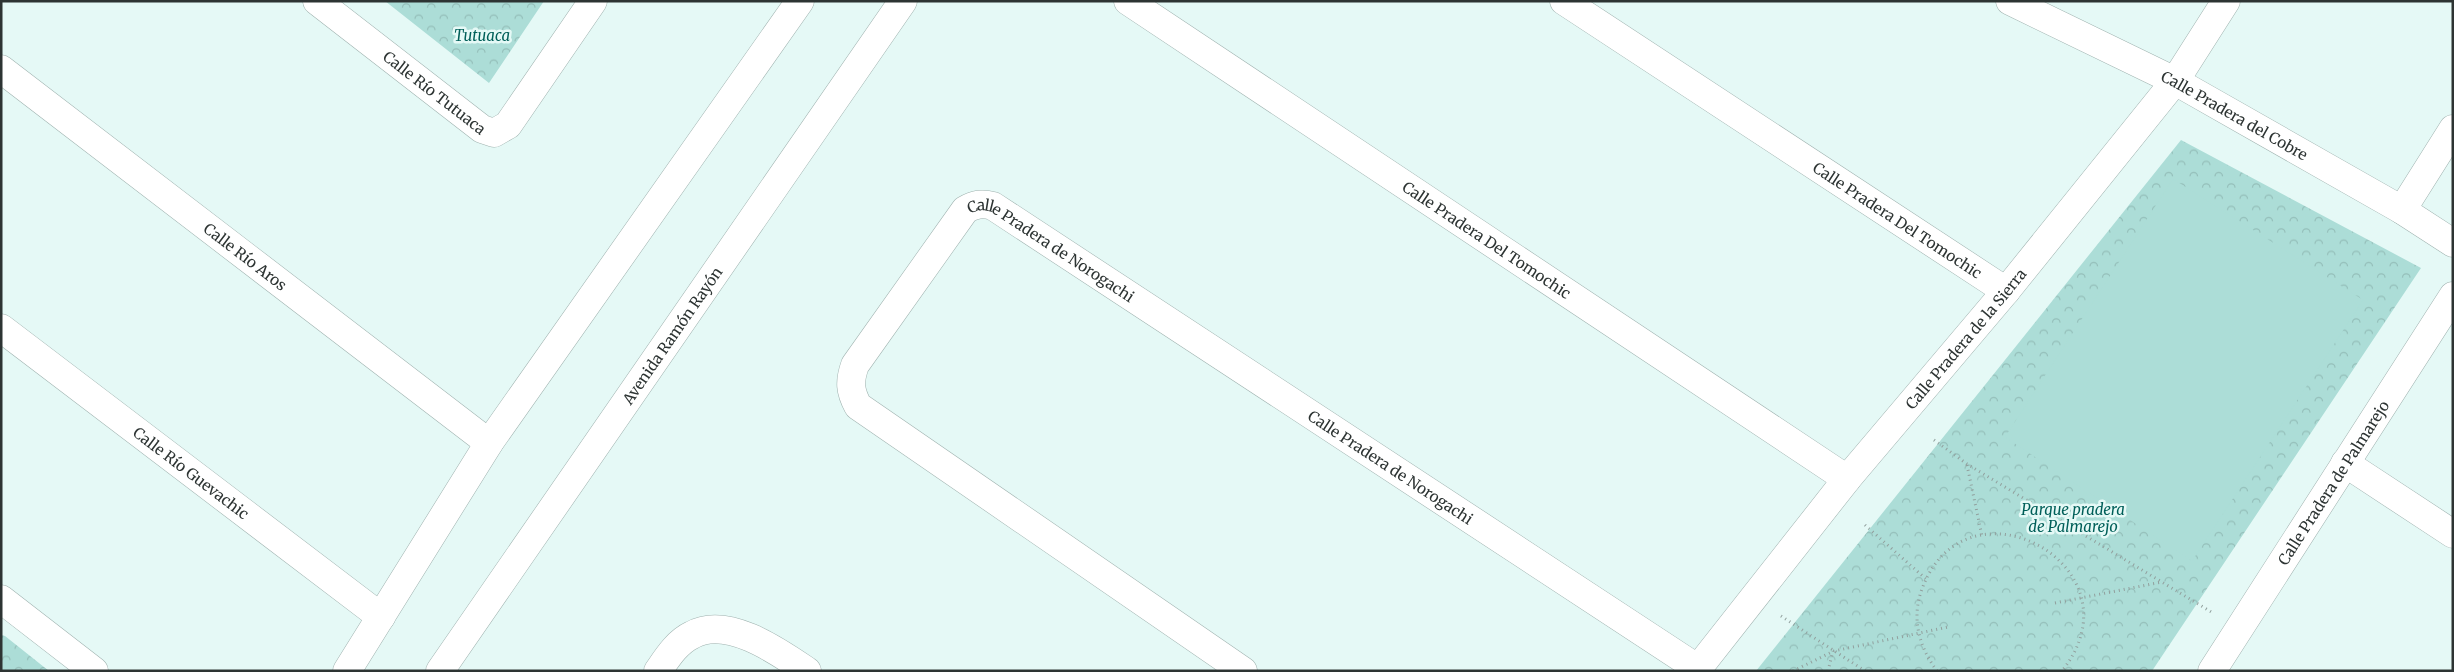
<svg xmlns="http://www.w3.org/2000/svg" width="2454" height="672" viewBox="0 0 2454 672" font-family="Merriweather,serif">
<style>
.park{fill:url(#park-crowns)}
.pitch{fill:#acddd7}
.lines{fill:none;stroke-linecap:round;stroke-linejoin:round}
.minor-casing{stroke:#9fb2af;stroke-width:29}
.secondary-casing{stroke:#9fb2af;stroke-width:29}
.path{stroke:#919f9d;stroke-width:3;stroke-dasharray:1 4;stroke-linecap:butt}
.minor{stroke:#fff;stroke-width:28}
.secondary{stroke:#fff;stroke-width:28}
.labels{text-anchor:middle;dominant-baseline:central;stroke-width:5;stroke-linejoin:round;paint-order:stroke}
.park-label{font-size:15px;font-style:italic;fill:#005f59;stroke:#e5f9f6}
.street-label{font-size:15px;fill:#2d3433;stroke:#e5f9f6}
</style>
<defs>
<pattern id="park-crowns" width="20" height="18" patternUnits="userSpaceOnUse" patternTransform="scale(1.25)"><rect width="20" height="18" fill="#acddd7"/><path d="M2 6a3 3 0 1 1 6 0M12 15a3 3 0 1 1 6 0" fill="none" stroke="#94beb9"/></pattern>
</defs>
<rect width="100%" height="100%" fill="#e5f9f6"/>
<path class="park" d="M385 1H544L489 83Z
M2181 140 2421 268 2152 671H1756Z
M1 635 5 636 49 671H1Z"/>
<path class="pitch" d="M2173 179 2363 300 2192 561 2005 437Z"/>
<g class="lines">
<g class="minor-casing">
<g id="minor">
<path id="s1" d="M317 1 482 129 494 133 508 125 593 1"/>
<path id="s2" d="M1128 1 1847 479"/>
<path id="s3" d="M1564 1 2006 291"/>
<path id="s4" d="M2010 1 2175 81 2402 210 2453 243"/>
<path id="s5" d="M1 69 489 443"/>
<path d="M2402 210 2453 129"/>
<path id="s6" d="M1 328 381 617"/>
<path d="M2345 463 2453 534"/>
<path d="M1 599 94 671"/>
<path d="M658 671C667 658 677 642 692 635 727 615 779 652 807 671"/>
<path id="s7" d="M1243 671 858 406C850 391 849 382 855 365L965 210C975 204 982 203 993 206L1697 668"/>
<path id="s8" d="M1696 671 1847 479 2006 291 2175 81 2226 1"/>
<path id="s9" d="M2212 671 2453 296"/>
</g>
</g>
<g class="secondary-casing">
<g id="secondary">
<path d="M347 671 489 443 800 1"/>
<path id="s10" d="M440 671 903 1"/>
</g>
</g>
<path class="path" d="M1934 440 1967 464 2213 613
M1967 465 1982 536
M1865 525 1926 579
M2055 603 2162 582
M1781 616 1865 671
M1793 671 1834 651 1948 627
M1828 671 1833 651
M1937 671C1919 647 1911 618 1922 589 1966 469 2145 567 2062 671"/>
<use href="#minor" class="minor"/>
<use href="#secondary" class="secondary"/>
</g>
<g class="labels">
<g class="park-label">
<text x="482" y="35">Tutuaca</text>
<text x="2073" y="509">Parque pradera<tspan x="2073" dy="17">de Palmarejo</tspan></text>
</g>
<g class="street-label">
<text stroke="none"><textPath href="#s1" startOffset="149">Calle Río Tutuaca</textPath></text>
<text stroke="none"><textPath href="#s4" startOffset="252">Calle Pradera del Cobre</textPath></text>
<text stroke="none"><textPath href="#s3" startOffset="399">Calle Pradera Del Tomochic</textPath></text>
<text stroke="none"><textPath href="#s2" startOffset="431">Calle Pradera Del Tomochic</textPath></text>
<text stroke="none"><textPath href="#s5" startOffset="308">Calle Río Aros</textPath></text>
<text stroke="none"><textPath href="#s7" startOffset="800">Calle Pradera de Norogachi</textPath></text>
<text stroke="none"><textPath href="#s10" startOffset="408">Avenida Ramón Rayón</textPath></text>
<text stroke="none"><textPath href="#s8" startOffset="428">Calle Pradera de la Sierra</textPath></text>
<text stroke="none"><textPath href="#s7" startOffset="1205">Calle Pradera de Norogachi</textPath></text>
<text stroke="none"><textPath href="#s6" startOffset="239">Calle Río Guevachic</textPath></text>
<text stroke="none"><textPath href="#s9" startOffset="224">Calle Pradera de Palmarejo</textPath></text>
</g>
</g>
<rect width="2454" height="672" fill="none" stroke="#2d3433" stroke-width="5"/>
</svg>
